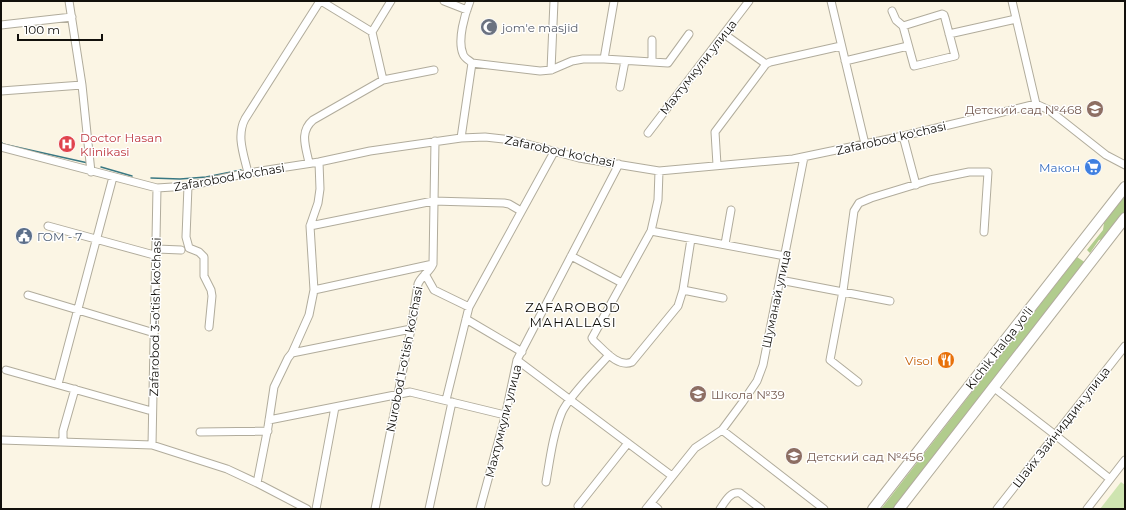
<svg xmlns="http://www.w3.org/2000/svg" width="1126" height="510" viewBox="0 0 1126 510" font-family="Montserrat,sans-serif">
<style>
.green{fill:#cee4b0}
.forest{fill:#b1cc8d}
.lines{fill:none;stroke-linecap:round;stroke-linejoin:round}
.stream{stroke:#397883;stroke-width:1.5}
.minor-casing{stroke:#b1ac9c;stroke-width:9}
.highway-casing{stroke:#b1ac9c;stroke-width:12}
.minor{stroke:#fff;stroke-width:7}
.highway{stroke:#fff;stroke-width:10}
.labels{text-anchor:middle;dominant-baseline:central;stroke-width:3;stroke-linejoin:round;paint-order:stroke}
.worship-label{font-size:12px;fill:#5b616d;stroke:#fff;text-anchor:start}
.street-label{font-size:12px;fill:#12100b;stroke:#fff}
.education-label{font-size:12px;fill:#785e54;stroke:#fff;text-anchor:start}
.health-label{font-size:12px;fill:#be3a42;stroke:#fff;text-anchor:start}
.shop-label{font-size:12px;fill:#366cbe;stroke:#fff;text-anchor:end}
.service-label{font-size:12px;fill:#4e5e75;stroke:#fff;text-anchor:start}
.food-label{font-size:12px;fill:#c56008;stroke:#fff;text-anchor:end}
.neighbourhood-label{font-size:13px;letter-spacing:1px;fill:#12100b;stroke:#fff}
</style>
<rect width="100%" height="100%" fill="#fbf5e4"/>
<path class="green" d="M1121 482 1125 485V506L1123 509H1100Z"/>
<path class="forest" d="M1125 195V212L1104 239 1099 240 1090 253 1087 250 1103 230 1104 223Z
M1077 257 1086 263 893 509H881Z"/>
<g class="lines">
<path class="stream" d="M1 142 3 144 88 163
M101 167 132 176
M151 178 180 179 206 177 241 170"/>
<g class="minor-casing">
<path id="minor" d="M69 1 82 85 91 172
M321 1 372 32
M444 1 467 10
M470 1C465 14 457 40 463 54 464 58 469 60 472 63L540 71 551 70 572 61 583 59H604L614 1
M831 1 865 144
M1012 1 1036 104
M892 11 896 20 903 26
M942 14 944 15 945 18 955 56 914 66 903 26Z
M1 25 72 17
M724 34 766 64
M949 34 1016 19
M604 59 668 63 689 34
M845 61 908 46
M652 62V40
M551 70 554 1
M383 80 372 32 391 1
M620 87 625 61
M1 91 82 85
M648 133 749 1
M903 136 916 185
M461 138 472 63
M1 147 157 188 188 186 248 173 319 162 370 151 461 138 485 137 512 140 579 158 659 171 793 159 903 136 1036 104 1049 110 1106 155 1125 165
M309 163C306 147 299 132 313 120L383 80 434 70
M717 165 715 132 766 64 770 62 841 46
M659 171 658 200 651 231 592 338 594 341C604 350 618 368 632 362L678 306 683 290 691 239
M248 173C244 155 236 136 245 119L320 1
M188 186 186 237 189 248 199 252 204 257V276L211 290 212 296 209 327
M48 226 154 255
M310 226 433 201 504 203 509 204 521 211
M651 231 785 256
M725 244 731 210
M157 249 181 250
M571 256 622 283
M425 274 434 290 469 307
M780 280 890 301
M314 290 433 264
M683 290 723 298
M28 295 151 332
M466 319 522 352
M292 353 411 329
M517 360 672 476
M6 370 148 410
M858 382 830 360 843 291 854 211 859 203 871 198 930 180 969 172H988L984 232
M58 384 113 177
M993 387 1054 434 1110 479
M446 400 469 307 554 152
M269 420 410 392 505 415
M722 430 824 509
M200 432 268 431
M1 440 152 445 227 469 257 483 307 509
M63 442V431L75 389
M152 445 157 188
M546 482C550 459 553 434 562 412 570 395 596 370 609 355
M257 483 268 427 274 387 288 358 292 353 309 315 314 290 310 226 318 203 320 189 319 162
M651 503 658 509
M578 506 628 443
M316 509 335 407
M375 509 411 329 418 284C421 276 430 272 433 264L435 141
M429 509 452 402
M480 509 505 417 517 360 619 164
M646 509 695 448 722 430 742 403 757 381 763 365 804 157
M720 509C725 502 730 491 740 493L761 509
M997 509 1125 346
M1087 509 1125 460"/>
</g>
<g class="highway-casing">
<path id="highway" d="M873 509 1125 187
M899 509 1125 218"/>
</g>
<use href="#minor" class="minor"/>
<use href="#highway" class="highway"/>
</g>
<defs>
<g id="mosque-disc" transform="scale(0.9)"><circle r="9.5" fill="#6b7280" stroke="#fff"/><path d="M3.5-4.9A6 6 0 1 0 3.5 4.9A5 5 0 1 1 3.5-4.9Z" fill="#fff"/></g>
<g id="school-disc" transform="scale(0.9)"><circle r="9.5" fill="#8d6e63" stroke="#fff"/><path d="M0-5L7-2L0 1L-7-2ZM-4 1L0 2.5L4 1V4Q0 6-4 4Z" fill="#fff"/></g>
<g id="hospital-disc" transform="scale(0.9)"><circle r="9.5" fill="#e0444e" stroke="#fff"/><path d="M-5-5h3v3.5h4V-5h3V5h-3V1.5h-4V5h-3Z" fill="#fff"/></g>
<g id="supermarket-disc" transform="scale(0.9)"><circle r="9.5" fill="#3f7fe0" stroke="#fff"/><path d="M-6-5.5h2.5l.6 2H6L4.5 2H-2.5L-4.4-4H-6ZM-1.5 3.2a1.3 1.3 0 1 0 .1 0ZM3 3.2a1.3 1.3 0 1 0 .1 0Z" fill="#fff"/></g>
<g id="civic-disc" transform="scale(0.9)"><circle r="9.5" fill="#5c6f8a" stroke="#fff"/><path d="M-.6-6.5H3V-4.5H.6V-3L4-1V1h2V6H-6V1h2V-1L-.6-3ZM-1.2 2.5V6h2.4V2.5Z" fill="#fff"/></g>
<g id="restaurant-disc" transform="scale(0.9)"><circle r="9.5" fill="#e8710a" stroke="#fff"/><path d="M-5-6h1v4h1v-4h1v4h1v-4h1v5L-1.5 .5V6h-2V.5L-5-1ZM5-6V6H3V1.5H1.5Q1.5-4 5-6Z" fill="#fff"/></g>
</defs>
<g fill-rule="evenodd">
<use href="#mosque-disc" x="489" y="27"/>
<use href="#school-disc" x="1095" y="109"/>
<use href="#hospital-disc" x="67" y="144"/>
<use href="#supermarket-disc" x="1093" y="167"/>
<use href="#civic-disc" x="24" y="236"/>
<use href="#restaurant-disc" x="946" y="360"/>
<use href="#school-disc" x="698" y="394"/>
<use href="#school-disc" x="794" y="456"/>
</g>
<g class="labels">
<g class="worship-label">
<text x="502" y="27">jom'e masjid</text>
</g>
<g class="street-label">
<text transform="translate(698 67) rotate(-52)">Махтумкули улица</text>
<text transform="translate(891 138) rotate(-13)">Zafarobod ko'chasi</text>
<text transform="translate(560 151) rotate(12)">Zafarobod ko'chasi</text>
<text transform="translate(229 177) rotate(-10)">Zafarobod ko'chasi</text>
<text transform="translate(776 299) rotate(-78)">Шуманай улица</text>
<text transform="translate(155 317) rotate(-89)">Zafarobod 3-o'tish ko'chasi</text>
<text transform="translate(999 348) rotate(-52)">Kichik Halqa yo'li</text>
<text transform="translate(404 359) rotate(-79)">Nurobod 1-o'tish ko'chasi</text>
<text transform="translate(503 421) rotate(-76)">Махтумкули улица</text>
<text transform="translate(1061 427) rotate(-52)">Шайх Зайниддин улица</text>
</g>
<g class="education-label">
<text x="1082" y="109" text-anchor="end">Детский сад №468</text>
<text x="711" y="394">Школа №39</text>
<text x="807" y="456">Детский сад №456</text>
</g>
<g class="health-label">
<text x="80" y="137">Doctor Hasan<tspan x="80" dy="14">Klinikasi</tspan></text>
</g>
<g class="shop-label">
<text x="1080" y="167">Макон</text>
</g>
<g class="service-label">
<text x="37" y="236">ГОМ - 7</text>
</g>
<g class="food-label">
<text x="933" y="360">Visol</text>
</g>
<g class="neighbourhood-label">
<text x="573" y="307">ZAFAROBOD<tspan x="573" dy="15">MAHALLASI</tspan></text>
</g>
</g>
<rect width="1126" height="510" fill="none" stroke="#12100b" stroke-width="4"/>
<path d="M18 34v6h84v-6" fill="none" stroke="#12100b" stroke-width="2"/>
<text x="24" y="34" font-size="12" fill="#12100b" stroke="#ffffff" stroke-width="3" paint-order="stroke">100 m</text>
</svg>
